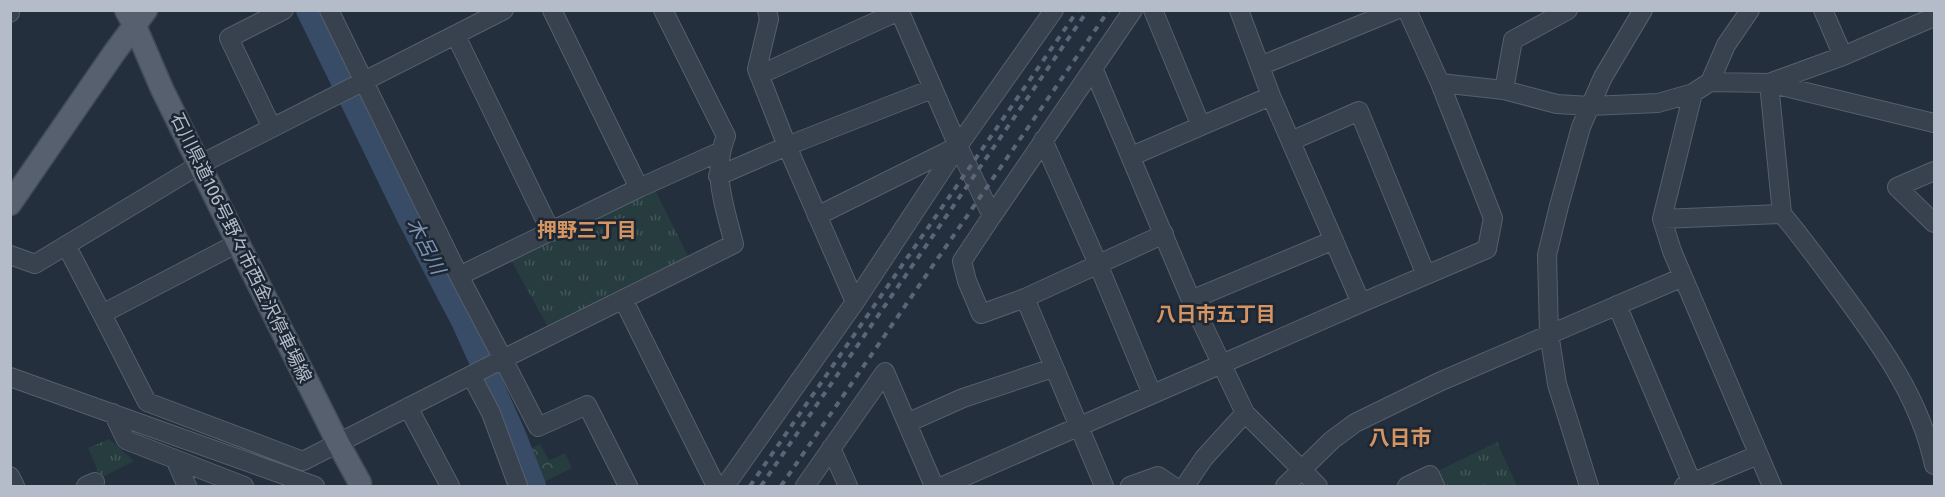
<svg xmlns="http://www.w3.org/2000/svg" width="1945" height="497" viewBox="0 0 1945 497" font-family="'Fira Sans','Noto Sans JP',sans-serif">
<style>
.forest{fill:url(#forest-crowns)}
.park{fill:url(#park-tufts)}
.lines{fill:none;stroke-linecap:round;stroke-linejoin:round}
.river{stroke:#394c67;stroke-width:24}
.minor-casing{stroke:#565f6c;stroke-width:20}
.major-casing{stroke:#414a57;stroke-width:25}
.minor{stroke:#38414e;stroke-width:18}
.major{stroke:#56606e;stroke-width:22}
.rail{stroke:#5a6575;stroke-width:4;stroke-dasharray:6 6;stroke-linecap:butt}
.labels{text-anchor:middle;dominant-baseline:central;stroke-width:5;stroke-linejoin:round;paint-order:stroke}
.street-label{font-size:18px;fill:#b4bcc9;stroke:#1d2633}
.neighbourhood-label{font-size:20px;font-weight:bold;fill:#d59563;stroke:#1d2633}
.water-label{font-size:20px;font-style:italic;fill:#7c92b1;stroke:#1d2633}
.quarter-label{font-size:21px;font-weight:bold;fill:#d59563;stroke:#1d2633}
</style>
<defs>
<pattern id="forest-crowns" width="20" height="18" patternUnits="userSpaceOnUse" patternTransform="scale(1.5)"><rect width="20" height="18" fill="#263c3f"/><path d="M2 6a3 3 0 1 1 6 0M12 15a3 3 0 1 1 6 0" fill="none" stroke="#435659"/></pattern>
<pattern id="park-tufts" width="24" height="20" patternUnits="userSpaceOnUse" patternTransform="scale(1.5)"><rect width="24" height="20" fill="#263c3f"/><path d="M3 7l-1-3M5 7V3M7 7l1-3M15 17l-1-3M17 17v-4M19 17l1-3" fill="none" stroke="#435659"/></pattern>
</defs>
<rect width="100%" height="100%" fill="#242f3e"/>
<path class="forest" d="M540 444 549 461 565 453 572 468 536 486 521 454Z"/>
<path class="park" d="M655 190 689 258 549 329 511 260Z
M109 439 134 461 101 478 88 448Z
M1497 442 1517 486H1436L1430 475Z"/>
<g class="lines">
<path class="river" d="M308 10 408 216 464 323 514 435 534 486"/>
<g class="minor-casing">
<path id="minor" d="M767 10 769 19 757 69 787 146 855 302
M899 10 958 146 992 216 1133 10
M1153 10 1201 126 1271 96 1361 303 1487 249 1493 218 1440 83
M1239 10 1271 96
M1407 10 1440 83 1504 90 1557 104 1590 106 1658 103 1693 93 1710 82 1769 83 1934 123
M1823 10 1843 56
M10 11V13
M456 36 551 232
M1260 66 1396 10
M1093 68 1191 300 1245 413
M759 75 899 11
M1710 82 1726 45 1750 10
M1504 90 1513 40 1568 10
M1693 93 1662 219 1672 251 1772 486
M272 128 229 38 284 10
M1043 140 1098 264 1152 394
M1291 141 1359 111 1426 275
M1132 156 1201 126
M1934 171 1897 187 1934 223
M718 176 787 146 932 89
M639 188 719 152
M1782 214C1803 239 1822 265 1841 291 1881 345 1920 398 1934 465
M817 216 956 147
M992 216 962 261 967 281 981 314 1025 298 1104 486
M1662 219 1782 214 1769 83 1843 56 1934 17
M238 243 102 314 147 402 303 461 503 359 459 276 329 10
M66 245 102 314
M10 255 35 264 199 165 504 10
M459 276 639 188 552 10
M1025 298 1164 234
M623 299 716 486
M1191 300 1334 240
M1617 305 1692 483
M471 375 491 413 518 486
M10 377 315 486
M408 407 450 486
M113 413 126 440 244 486
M907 423 963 398 1053 368
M831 448 848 486
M175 459 187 486
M10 476 15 486
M86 486 95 482
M628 486 587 405 538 427 503 359 734 244C725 207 711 173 726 136L663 10
M725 486 855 302 958 146 1054 10
M805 486 885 372 934 486
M943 486 1361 303
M1130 486 1158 476 1173 486
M1185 486 1204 458 1245 413 1318 486
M1285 486 1332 440 1355 423 1439 382 1683 277
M1407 486 1430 475 1435 486
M1589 486 1557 384 1549 333 1547 255 1559 206 1581 127 1603 77 1643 10
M1684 486 1758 455"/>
</g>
<g class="major-casing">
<path id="major" d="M126 10 135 26 162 89 238 243 338 443 360 483
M10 204 114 53 146 10"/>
</g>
<use href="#minor" class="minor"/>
<use href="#major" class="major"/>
<path class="rail" d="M750 486 1078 10
M761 486 1088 10
M781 486 1109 10"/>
</g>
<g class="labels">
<g class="street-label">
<text transform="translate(241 248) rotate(64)">石川県道106号野々市西金沢停車場線</text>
</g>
<g class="neighbourhood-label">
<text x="587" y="230">押野三丁目</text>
<text x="1216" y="314">八日市五丁目</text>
</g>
<g class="water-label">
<text transform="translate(426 246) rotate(63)">木呂川</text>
</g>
<g class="quarter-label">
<text x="1400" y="438">八日市</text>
</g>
</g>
<rect width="1945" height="497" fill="none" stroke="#b4bcc9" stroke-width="24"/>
</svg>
